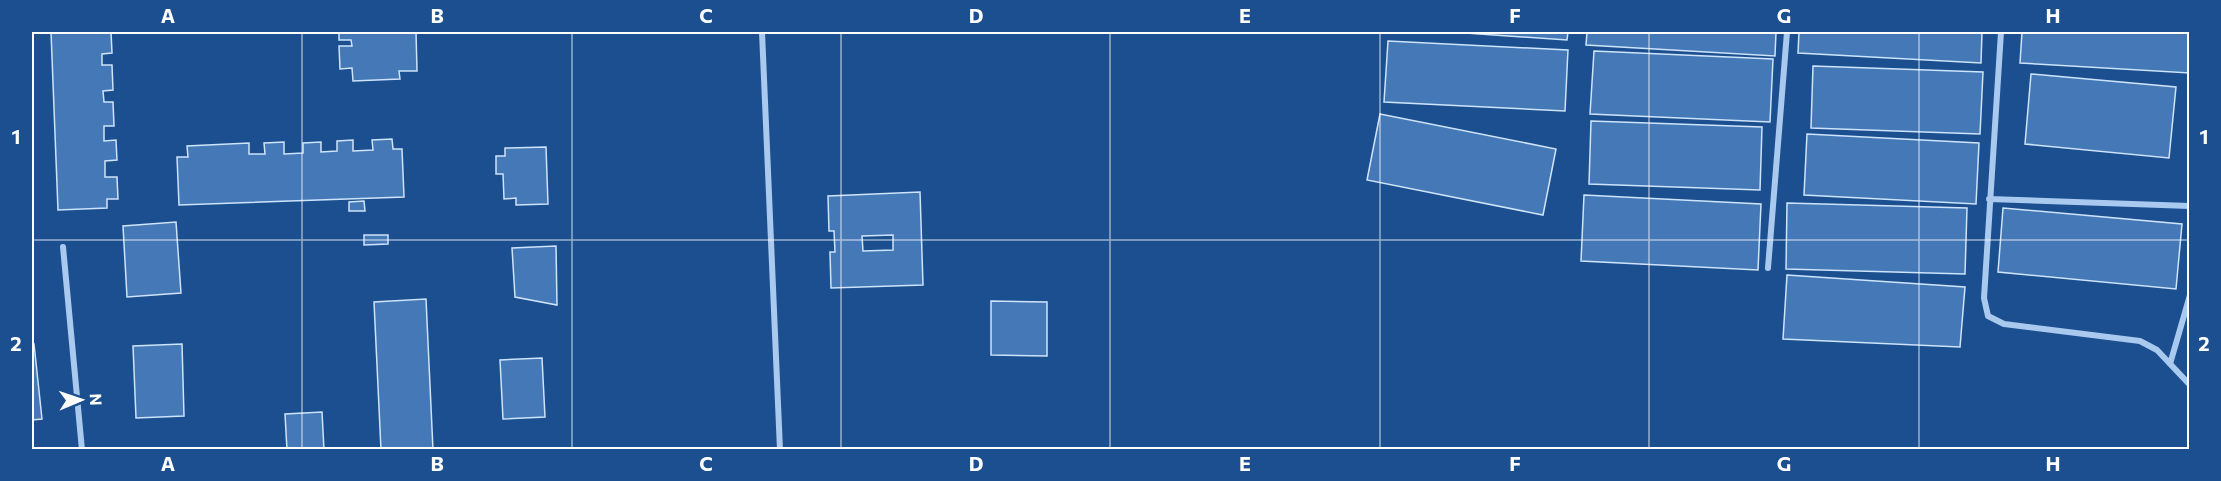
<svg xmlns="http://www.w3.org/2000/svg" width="2221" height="481" viewBox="0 0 2221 481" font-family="Commissioner,sans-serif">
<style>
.building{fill:#4478b7;stroke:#cfe3fa;stroke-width:1.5;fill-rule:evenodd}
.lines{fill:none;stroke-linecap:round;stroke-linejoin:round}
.minor{stroke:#a9c9ee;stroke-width:6}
.grid{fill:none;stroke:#fff;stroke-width:1.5;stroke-opacity:0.55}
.neatline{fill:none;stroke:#fff;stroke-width:2}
.grid-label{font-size:20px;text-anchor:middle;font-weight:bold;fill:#fff}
</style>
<rect width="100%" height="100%" fill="#1b4f8f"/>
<path class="building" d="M51 32H111L112 53 102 54V65H112L113 90 103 91 104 102H113L114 126H104V141L116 140 117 160 105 161V177H117L118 199H107V208L58 210Z
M339 32H416L417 71H399L400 79 353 81 352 68 340 69 339 46H352L351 40H339Z
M1451 32H1568L1567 40Z
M1587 32H1776L1775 56 1586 45Z
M1799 32H1982L1981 63 1798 53Z
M2022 32H2190V73L2020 63Z
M1388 41 1568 50 1565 111 1384 102Z
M1594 51 1773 59 1770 122 1590 114Z
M1813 66 1983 72 1980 134 1811 128Z
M2031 74 2176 87 2169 158 2025 144Z
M1380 114 1556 149 1543 215 1367 180Z
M1591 121 1762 127 1760 190 1589 184Z
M1807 134 1979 143 1976 204 1804 195Z
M392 139 393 149H402L404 197 179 205 177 157H188L187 146 249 143V154H265L264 143 284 142V154L303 153V143L321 142V152L337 151V141L353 140V151L373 150 372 140Z
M546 147 548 204 516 205V198L504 199 503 174H496V156H505V148Z
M920 192 923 285 831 288 830 252H835L834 231H829L828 196ZM893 235V250L863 251 862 236Z
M1584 195 1761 204 1758 270 1581 261Z
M364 201 365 211H349V202Z
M1787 203 1967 208 1965 274 1786 269Z
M2003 208 2182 224 2176 289 1998 272Z
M176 222 181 293 127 297 123 226Z
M364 235H388V244L364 245Z
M556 246 557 305 515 297 512 248Z
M1787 275 1965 287 1960 347 1783 339Z
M426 299 433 450H381L374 302Z
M991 301 1047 302V356L991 355Z
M32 344H34L42 419 32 420Z
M182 344 184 416 136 418 133 346Z
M542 358 545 417 503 419 500 360Z
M322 412 324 450H287L285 414Z"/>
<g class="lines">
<path class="minor" d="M762 32 780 450
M2001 32 1984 298 1988 316 2004 324 2140 341 2157 350 2190 385
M1989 199 2190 206
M63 247 82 450
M1768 268 1787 32
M2170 364 2190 295"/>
</g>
<path class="grid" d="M302 32V450M572 32V450M841 32V450M1110 32V450M1380 32V450M1649 32V450M1919 32V450M32 240H2190"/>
<rect width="2221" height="481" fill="none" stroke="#1b4f8f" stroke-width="66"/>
<g transform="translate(81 400) rotate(88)" stroke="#1b4f8f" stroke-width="4.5" paint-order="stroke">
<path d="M0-4.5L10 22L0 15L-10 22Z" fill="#ffffff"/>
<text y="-9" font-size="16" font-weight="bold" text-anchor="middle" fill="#ffffff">N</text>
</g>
<rect x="33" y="33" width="2155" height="415" class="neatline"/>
<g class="grid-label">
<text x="168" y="23">A</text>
<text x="437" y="23">B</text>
<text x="706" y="23">C</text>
<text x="976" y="23">D</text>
<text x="1245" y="23">E</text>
<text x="1515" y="23">F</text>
<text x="1784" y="23">G</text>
<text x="2053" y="23">H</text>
<text x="16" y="144">1</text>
<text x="2204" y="144">1</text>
<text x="16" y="351">2</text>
<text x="2204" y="351">2</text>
<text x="168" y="471">A</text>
<text x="437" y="471">B</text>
<text x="706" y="471">C</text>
<text x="976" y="471">D</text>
<text x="1245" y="471">E</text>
<text x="1515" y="471">F</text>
<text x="1784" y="471">G</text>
<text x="2053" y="471">H</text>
</g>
</svg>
